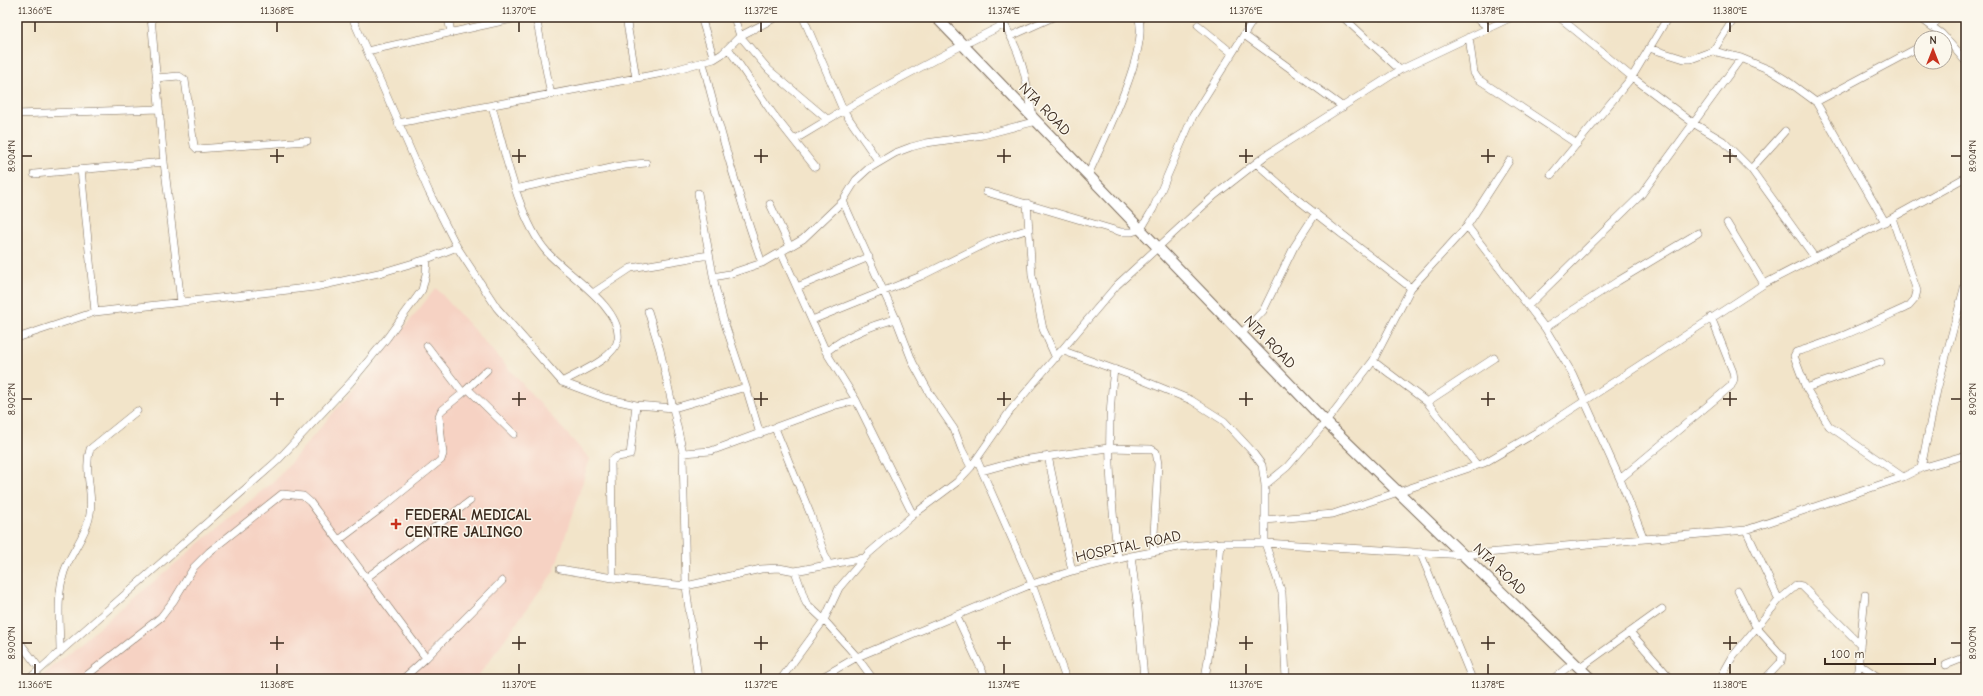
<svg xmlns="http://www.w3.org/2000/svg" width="1983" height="696" viewBox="0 0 1983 696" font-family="'Comic Neue',sans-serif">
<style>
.built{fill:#f6d2c3}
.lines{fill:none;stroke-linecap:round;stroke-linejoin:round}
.street-casing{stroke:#7b6b5a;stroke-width:8}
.secondary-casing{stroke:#7b6b5a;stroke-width:12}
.street{stroke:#fff;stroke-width:7}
.secondary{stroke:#fff;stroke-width:10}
.ticks{fill:none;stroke:#3b2a1e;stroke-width:1.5}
.poi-dot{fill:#c8321e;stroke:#fbf7ec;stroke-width:1.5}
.labels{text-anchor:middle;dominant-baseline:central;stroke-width:3;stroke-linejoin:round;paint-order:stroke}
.street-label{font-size:15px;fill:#3b2a1e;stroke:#fbf7ec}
.poi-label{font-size:15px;font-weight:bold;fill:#3b2a1e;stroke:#fbf7ec;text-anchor:start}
.neatline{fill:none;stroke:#3b2a1e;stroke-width:1.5}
.ticks-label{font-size:10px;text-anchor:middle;fill:#3b2a1e}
</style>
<rect width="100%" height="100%" fill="#fbf7ec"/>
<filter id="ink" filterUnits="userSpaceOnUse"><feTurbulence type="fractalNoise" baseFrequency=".025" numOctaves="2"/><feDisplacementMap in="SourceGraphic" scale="8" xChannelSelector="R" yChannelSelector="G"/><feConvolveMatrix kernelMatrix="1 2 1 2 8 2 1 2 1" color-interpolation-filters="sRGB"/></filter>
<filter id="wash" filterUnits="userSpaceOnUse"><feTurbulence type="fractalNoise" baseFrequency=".012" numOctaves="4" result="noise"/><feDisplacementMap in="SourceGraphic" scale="16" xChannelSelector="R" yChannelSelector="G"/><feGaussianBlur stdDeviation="0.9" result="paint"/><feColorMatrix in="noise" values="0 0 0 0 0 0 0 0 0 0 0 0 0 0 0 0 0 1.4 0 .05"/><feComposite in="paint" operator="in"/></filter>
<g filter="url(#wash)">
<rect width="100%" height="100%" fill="#f2e4c9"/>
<path class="built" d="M436 288 590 459 554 571 476 679H38L277 478 371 369Z"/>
</g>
<g filter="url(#ink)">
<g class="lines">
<g class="street-casing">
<path id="street" d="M151 17 164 162 181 302
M352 17 429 192 457 247 497 308 562 382 605 398 636 405 674 408 746 387
M448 17 451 33
M536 17 551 95
M626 17 636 78
M701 17 714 59
M734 17 740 36 769 70 827 119
M803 17 843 110 879 162
M1000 17C1022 53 1026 77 1033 117
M1343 17 1400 70
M1475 17 1489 28
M1559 17 1632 77 1693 123 1723 141 1751 169 1815 258
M1919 17 1942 34 1966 62
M1198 25 1232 53
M1931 26 1942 17
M1244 35 1343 107
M1011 36 1053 17
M1469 37 1474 73 1478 79 1577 144
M728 48 773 114 815 167
M1649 48 1684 59H1691L1713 51 1741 58 1770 70 1786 80 1816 102 1885 222
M367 51 521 17
M1713 51 1735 17
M703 63C720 131 738 196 762 263L803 239 843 201 856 180 868 169 895 153 911 147 926 143 983 135 1037 121
M156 78 179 76 185 80 194 146 197 149 307 141
M1816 102 1921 46
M492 106C504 148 518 219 547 252 566 274 622 307 618 339 615 359 577 373 562 382
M17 114 159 109
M398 123 663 73 714 59 722 54 740 36 777 17
M794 140C862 98 933 59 1005 24
M1256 163 1293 196 1411 288
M81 169 95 312
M1751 169 1785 131
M34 174 164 162
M1088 175C1102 144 1151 46 1138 17
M1551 175 1632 77 1668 17
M515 189 625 165 646 163
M986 192 1121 232H1132L1141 229 1153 209 1193 116 1255 17
M698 193 715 286 723 318 746 387 760 434
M843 201 896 319 913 363 930 394 954 429 962 450 971 467
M1027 203 1032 275 1043 329 1056 358
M770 204 790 247
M1892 218 1966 177
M1727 223 1764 284
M1467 226 1545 328 1572 373 1620 479 1644 539
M781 252 826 352 856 400 913 515
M713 277 729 274 762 263
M797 287 869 257
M593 293 631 268 709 255
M1528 306 1641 195 1741 58
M648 311 660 350 683 453 686 586 698 679
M812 320 921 276 991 241 1029 229
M1545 328 1618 281 1698 233
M1241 334 1263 311 1294 247 1316 213
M17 338 95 312 315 287 383 272 427 259 457 247
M427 346 463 393
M1061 350 1130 375 1191 400 1224 421 1250 449 1262 465 1265 485V543L1282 593 1286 679
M826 352C846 336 872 325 896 319
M1373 361 1427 402 1477 465
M1114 369C1106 434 1110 494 1118 558
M1806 388 1881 362
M468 389 514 434
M1427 402 1494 358
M775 428 810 513 828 564
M683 453 711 451 836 405 856 400
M1048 456 1072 571
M977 460 1032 584 1066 679
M1921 468 1937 390 1966 281
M982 471 1022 460 1108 448 1151 449 1156 452 1158 464 1153 552
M1620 479 1731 386 1734 379 1733 372 1711 317
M1265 485 1287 467 1326 422 1373 361 1411 288 1467 226 1509 161
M1264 520 1333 514 1484 463 1537 432 1764 284 1892 218 1917 291 1915 299 1909 306C1872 323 1835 341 1796 352L1794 356 1806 388 1829 426 1903 477
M339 540 383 507 441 460 443 454 439 416 441 411 463 393 487 370
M1420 552 1472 679
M1131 556 1138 609 1144 679
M560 569 613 578 686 586 761 569 779 568 795 571 864 558
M366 578 470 501
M613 578 611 461 617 457 630 455 636 405
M1738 591 1756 627 1782 656 1781 662 1765 679
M1779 600 1797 585 1802 586 1860 644
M956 615 986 679
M1630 632 1671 679
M17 639 40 669
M60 652C60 626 56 598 64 572 70 554 84 538 89 519 95 496 83 472 90 449L137 411
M1858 663 1881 679
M1946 665 1966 657
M1580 668 1662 609
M29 679 277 461 350 383 387 338 422 290 426 274 427 259
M82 679 161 617 174 600 194 567 209 552 282 494 303 496 310 502 426 658
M403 679 426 658 502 581
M781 679 824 620 806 603 795 571
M819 679 857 657 1032 584 1072 571 1131 556 1179 547 1221 543H1265L1464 555 1746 530 1903 477 1921 468 1966 455
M873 679 857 657 824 620 839 588 868 554 913 515 957 482 971 467 1010 411 1117 285 1215 195 1265 156 1400 70 1512 17
M1205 679 1215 613 1221 543
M1553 679 1574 662
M1720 679 1733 656 1779 600 1746 530
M1857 679 1865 595"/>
</g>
<g class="secondary-casing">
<path id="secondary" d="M936 17 1326 422 1591 679"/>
</g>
<use href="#street" class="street"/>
<use href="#secondary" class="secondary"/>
</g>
</g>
<path class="ticks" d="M35 22V32M277 22V32M519 22V32M761 22V32M1004 22V32M1246 22V32M1488 22V32M1730 22V32M277 149V163M519 149V163M761 149V163M1004 149V163M1246 149V163M1488 149V163M1730 149V163M22 156H32M270 156H284M512 156H526M754 156H768M997 156H1011M1239 156H1253M1481 156H1495M1723 156H1737M1951 156H1961M277 392V406M519 392V406M761 392V406M1004 392V406M1246 392V406M1488 392V406M1730 392V406M22 399H32M270 399H284M512 399H526M754 399H768M997 399H1011M1239 399H1253M1481 399H1495M1723 399H1737M1951 399H1961M277 636V650M519 636V650M761 636V650M1004 636V650M1246 636V650M1488 636V650M1730 636V650M22 643H32M270 643H284M512 643H526M754 643H768M997 643H1011M1239 643H1253M1481 643H1495M1723 643H1737M1951 643H1961M35 664V674M277 664V674M519 664V674M761 664V674M1004 664V674M1246 664V674M1488 664V674M1730 664V674"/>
<path class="poi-dot" d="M394 518h4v4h4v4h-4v4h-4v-4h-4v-4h4z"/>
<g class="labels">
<g class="street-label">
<text transform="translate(1045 109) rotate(46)">NTA ROAD</text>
<text transform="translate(1270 342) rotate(46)">NTA ROAD</text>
<text transform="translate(1128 546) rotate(-12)">HOSPITAL ROAD</text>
<text transform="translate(1500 569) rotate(44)">NTA ROAD</text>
</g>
<g class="poi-label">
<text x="405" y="515">FEDERAL MEDICAL<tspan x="405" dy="17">CENTRE JALINGO</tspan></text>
</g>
</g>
<rect width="1983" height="696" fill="none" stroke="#fbf7ec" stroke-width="44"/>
<g transform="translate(1933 50)"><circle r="19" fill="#fbf7ec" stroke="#aea59a"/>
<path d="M0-3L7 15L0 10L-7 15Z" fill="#c8321e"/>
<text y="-6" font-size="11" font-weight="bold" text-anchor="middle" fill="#3b2a1e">N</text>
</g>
<path d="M1825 658v6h110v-6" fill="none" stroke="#3b2a1e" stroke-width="2"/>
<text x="1831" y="658" font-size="12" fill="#3b2a1e" stroke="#fbf7ec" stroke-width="3" paint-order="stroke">100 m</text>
<rect x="22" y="22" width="1939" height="652" class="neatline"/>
<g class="ticks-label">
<text x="35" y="14">11.366°E</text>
<text x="277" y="14">11.368°E</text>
<text x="519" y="14">11.370°E</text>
<text x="761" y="14">11.372°E</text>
<text x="1004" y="14">11.374°E</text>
<text x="1246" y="14">11.376°E</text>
<text x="1488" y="14">11.378°E</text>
<text x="1730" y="14">11.380°E</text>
<text transform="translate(11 156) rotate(-90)" y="4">8.904°N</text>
<text transform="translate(1972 156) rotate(-90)" y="4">8.904°N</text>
<text transform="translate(11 399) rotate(-90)" y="4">8.902°N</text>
<text transform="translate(1972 399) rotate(-90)" y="4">8.902°N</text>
<text transform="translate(11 643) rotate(-90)" y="4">8.900°N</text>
<text transform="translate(1972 643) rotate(-90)" y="4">8.900°N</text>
<text x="35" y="688">11.366°E</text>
<text x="277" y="688">11.368°E</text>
<text x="519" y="688">11.370°E</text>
<text x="761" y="688">11.372°E</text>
<text x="1004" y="688">11.374°E</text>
<text x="1246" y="688">11.376°E</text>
<text x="1488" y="688">11.378°E</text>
<text x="1730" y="688">11.380°E</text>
</g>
</svg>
